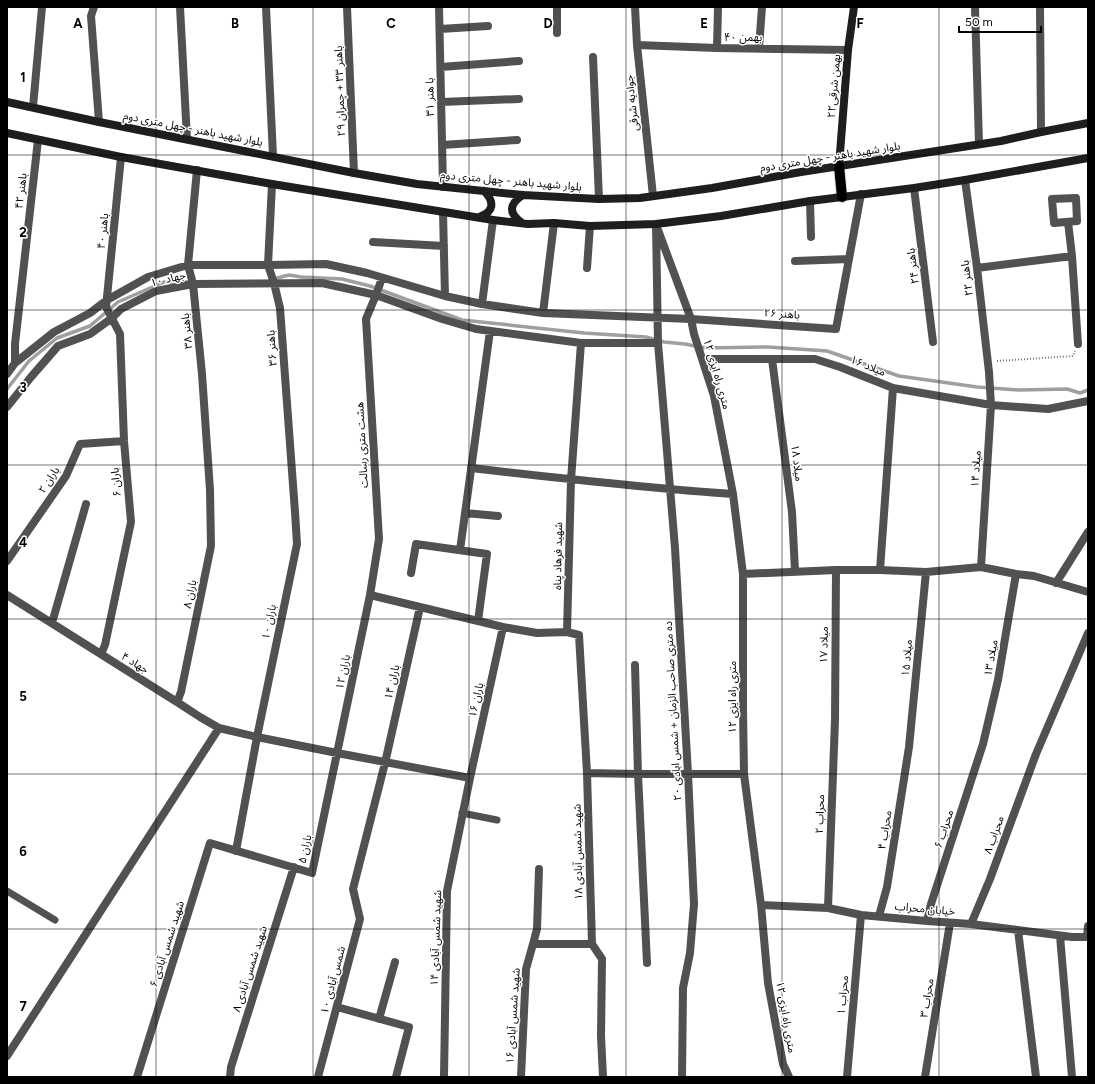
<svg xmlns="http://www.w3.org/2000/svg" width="1095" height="1084" viewBox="0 0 1095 1084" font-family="Figtree,'Noto Sans Arabic',sans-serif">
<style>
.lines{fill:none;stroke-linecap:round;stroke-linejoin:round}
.stream{stroke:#9f9f9f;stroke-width:3.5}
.primary-casing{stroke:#dbdbdb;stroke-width:12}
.path{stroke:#737373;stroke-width:2;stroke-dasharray:1 2;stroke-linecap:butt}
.lane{stroke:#515151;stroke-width:7}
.street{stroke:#515151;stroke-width:8}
.secondary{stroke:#1e1e1e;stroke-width:8}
.primary{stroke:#000;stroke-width:10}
.grid{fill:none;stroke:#000;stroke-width:1;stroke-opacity:0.55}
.labels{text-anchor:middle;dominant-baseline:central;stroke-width:3;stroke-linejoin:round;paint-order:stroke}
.street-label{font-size:11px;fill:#000;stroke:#fff}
.grid-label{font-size:13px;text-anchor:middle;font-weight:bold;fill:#000;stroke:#fff;stroke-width:3;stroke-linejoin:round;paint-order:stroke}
</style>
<rect width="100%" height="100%" fill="#fff"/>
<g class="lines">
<path class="stream" d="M273 279 289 275 301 277 342 279 370 286 462 320 584 333 646 337 664 342 685 344 705 348 768 347 827 351 899 376 977 387 1019 390 1067 389 1080 393 1088 390
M7 389 29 361 57 338 90 326 118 302 164 282H188"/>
<g class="primary-casing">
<path id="primary" d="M839 166 842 197"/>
</g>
<path class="path" d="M997 361 1073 356 1075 351"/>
<path class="lane" d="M462 813 497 820
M7 891 55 920"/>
<path class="street" d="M94 7 91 16 99 122
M180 7 187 139
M266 7 273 156
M347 7 354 173
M439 7 443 187
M635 7 637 45 653 196
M975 7 979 144
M1040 7 1041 132
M440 29 488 26
M557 33V7
M637 45 717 48 848 50
M717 48 718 7
M759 48 762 7
M593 57 599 199
M441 67 519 61
M441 102 519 99
M33 107 42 7
M442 145 517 140
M965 180 977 268 989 372 991 405 981 567
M914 188 933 342
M1076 198 1077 221 1054 223 1052 199Z
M810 201 811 237
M443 212 445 296
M1068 222 1072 256 1078 344
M656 224 658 343 675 548 688 774 694 904 690 953 683 988 682 1077
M658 230 691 319 836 329 861 194
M373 242 444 246
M795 261 849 259
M587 268 590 226
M977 268 1072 256
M482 304 493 220
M543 313 554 223
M703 359H815L840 367 893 388 991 405 1048 409 1088 401
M772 359 792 512 795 571
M15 363V344L38 140
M7 374 15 363 54 332 90 313 107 300 148 277 188 265H268L326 264 367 273 445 296 482 304 543 313 691 319 694 334 714 396 733 494 743 574V708L744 774 761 905 768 983 783 1064 789 1077
M7 407 31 377 58 346 90 334 112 318 121 309 156 291 193 284 322 283 376 295 442 319 476 329 581 343H658
M471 468C558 478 645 488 733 494
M465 513 498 516
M460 550 490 331
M7 561 66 476 80 444 124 441
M880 570 893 388
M411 573 416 544 487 554 478 621
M743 574 836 570H880L926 572 981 567 1016 574 1034 576 1088 592
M1056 583 1088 532
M7 595 177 702 200 717 219 728 257 737 337 753 470 778
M370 595 503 627 537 633 567 632 579 635 587 773 592 944 602 959 601 1036 603 1077
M52 623 86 504
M567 632 571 480 581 343
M101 654 105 645 131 522 124 441 120 334 106 307 121 157
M635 665 638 774 647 963
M177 702 181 692 211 546 210 490 202 374 193 284 188 265 197 170
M587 773 638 774H744
M236 851 257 737 297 544 295 512 280 308 274 283 268 265 272 184
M761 905 828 908 861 915 927 921 971 924 1072 937H1088
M828 908 835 720 836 570
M879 916 887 887 909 747 926 572
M927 921 931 904 983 744 998 680 1016 574
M971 924 990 879 1036 754 1088 633
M1018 930 1036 1077
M1060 936 1072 1077
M1087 937 1088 926
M533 944 537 929 539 869
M337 1007 409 1027 396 1077
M379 1019 395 962
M7 1056 219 728
M137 1077 210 843 312 873 370 595 379 539 366 319 376 295 382 278
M230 1077 231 1067 294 867
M318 1077 360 919 353 889 385 763 420 607
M444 1077 447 891 470 778 503 627
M521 1077 526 969 533 944H592
M847 1077 861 915
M925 1077 950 923"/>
<path class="secondary" d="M7 102 99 122 354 173 417 184 523 195 599 199 640 198 712 188 801 172 1001 141 1041 132 1088 123
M7 133 121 157 272 184 493 220 528 224 554 223 590 226 656 224 721 216 810 201 914 188 965 180 1088 158
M839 166 848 50 854 7
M479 217C494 212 495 202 484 191
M522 223C508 213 509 204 523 195"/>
<use href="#primary" class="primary"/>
</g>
<path class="grid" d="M156 7V1077M313 7V1077M469 7V1077M626 7V1077M782 7V1077M939 7V1077M7 155H1088M7 310H1088M7 465H1088M7 619H1088M7 774H1088M7 929H1088"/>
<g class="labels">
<g class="street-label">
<text x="743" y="37">بهمن ۴۰</text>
<text transform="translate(834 86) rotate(-85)">۲۲بهمن شرقی</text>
<text transform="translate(340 91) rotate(-92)">باهنر ۳۳ + چمران ۲۹</text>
<text transform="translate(430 97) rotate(-91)">با هنر ۳۱</text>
<text transform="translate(632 103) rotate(-96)">جوادیه شرقی</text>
<text transform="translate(193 129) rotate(11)">بلوار شهید باهنر - چهل متری دوم</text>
<text transform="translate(830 157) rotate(-9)">بلوار شهید باهنر - چهل متری دوم</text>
<text transform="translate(511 181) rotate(5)">بلوار شهید باهنر - چهل متری دوم</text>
<text transform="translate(21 191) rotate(-83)">باهنر ۴۲</text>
<text transform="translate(103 231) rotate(-84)">باهنر ۴۰</text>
<text transform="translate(913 266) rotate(-97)">باهنر ۲۴</text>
<text transform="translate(967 278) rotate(-97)">باهنر ۲۲</text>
<text transform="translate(168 279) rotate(-14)">جهاد ۱۰</text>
<text transform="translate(782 314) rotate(4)">باهنر ۲۶</text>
<text transform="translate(187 331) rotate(-96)">باهنر ۳۸</text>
<text transform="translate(272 348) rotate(-94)">باهنر ۳۶</text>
<text transform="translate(868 366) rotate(22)">میلاد ۱۶</text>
<text transform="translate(717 374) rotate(74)">۱۲ متری راه ایزی</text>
<text transform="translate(362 445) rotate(-93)">هشت متری رسالت</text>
<text transform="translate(797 463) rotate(83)">میلاد ۱۸</text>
<text transform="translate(976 469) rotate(-86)">میلاد ۱۴</text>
<text transform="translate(49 480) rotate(-57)">باران ۲</text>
<text transform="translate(116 482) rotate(-95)">باران ۶</text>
<text transform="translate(558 556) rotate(-89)">شهید فرهاد پناه</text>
<text transform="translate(190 594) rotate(-78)">باران ۸</text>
<text transform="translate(269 622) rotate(-78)">باران ۱۰</text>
<text transform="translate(824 645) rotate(-89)">میلاد ۱۷</text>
<text transform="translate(907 658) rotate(-85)">میلاد ۱۵</text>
<text transform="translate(991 658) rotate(-80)">میلاد ۱۳</text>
<text transform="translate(135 663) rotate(32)">جهاد ۴</text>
<text transform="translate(343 672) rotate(-78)">باران ۱۲</text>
<text transform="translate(392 682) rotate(-77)">باران ۱۴</text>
<text transform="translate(732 697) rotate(-90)">۱۲ متری راه ایزی</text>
<text transform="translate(476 700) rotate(-77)">باران ۱۶</text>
<text transform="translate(673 711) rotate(-93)">ده متری صاحب الزمان + شمس ابادی ۲۰</text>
<text transform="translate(820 814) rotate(-88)">محراب ۲</text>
<text transform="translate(944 829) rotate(-72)">محراب ۶</text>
<text transform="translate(885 830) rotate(-81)">محراب ۴</text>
<text transform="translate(994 835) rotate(-70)">محراب ۸</text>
<text transform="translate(305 849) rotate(-78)">باران ۵</text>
<text transform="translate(578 852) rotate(-91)">شهید شمس آبادی ۱۸</text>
<text transform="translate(925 909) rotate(5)">خیابان محراب</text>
<text transform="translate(436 938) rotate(-88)">شهید شمس آبادی ۱۴</text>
<text transform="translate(167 944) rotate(-72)">شهید شمس آبادی ۶</text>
<text transform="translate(250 969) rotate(-72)">شهید شمس آبادی ۸</text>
<text transform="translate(333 980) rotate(-75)">شمس آبادی ۱۰</text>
<text transform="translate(843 995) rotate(-85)">محراب ۱</text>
<text transform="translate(927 998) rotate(-81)">محراب ۳</text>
<text transform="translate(513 1016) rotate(-86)">شهید شمس آبادی ۱۶</text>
<text transform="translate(786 1017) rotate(80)">۱۲ متری راه ایزی</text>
</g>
</g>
<g class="grid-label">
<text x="78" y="28">A</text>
<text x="235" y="28">B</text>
<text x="391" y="28">C</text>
<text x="548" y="28">D</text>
<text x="704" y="28">E</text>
<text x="860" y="28">F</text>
<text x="23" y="82">1</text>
<text x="23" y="237">2</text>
<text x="23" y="392">3</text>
<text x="23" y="547">4</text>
<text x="23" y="701">5</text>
<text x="23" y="856">6</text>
<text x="23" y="1011">7</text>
</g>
<rect width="1095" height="1084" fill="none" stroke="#000000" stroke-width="16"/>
<path d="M959 26v6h82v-6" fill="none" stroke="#000000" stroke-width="2"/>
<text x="965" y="26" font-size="12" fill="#000000" stroke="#ffffff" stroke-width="3" paint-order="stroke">50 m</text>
</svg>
